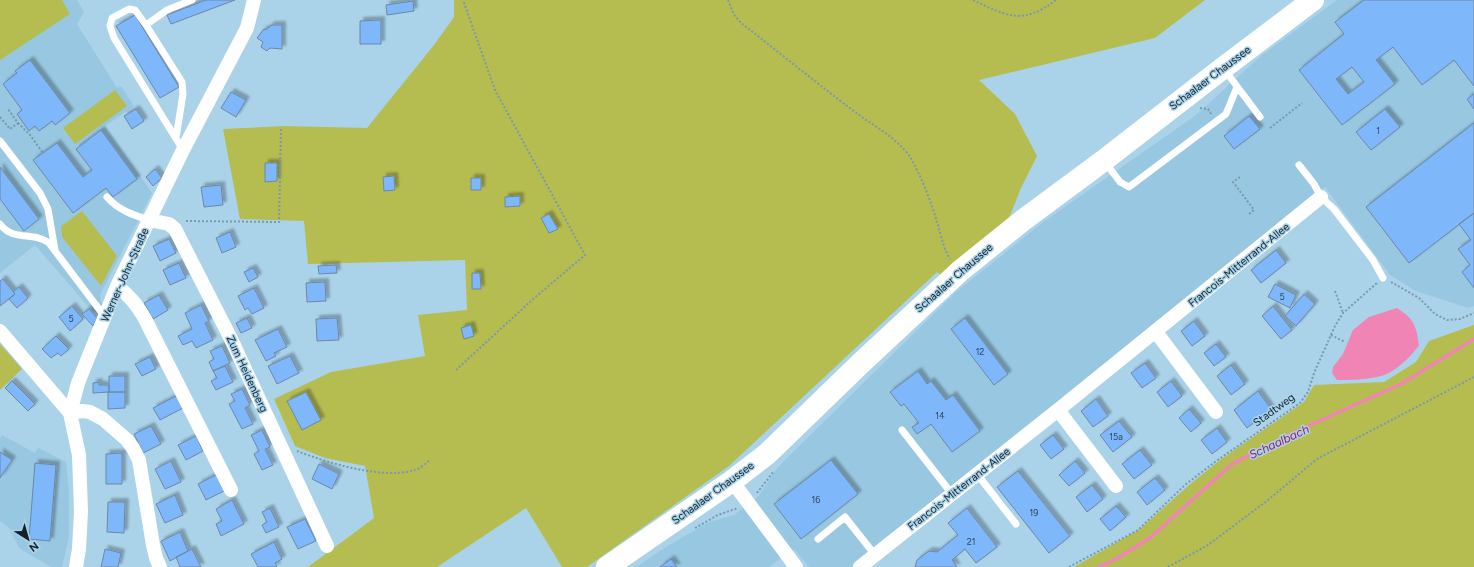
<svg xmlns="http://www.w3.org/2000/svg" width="1474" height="567" viewBox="0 0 1474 567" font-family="Figtree,sans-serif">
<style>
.built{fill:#97c7e1}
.green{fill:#b5bd51}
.water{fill:#f084b5}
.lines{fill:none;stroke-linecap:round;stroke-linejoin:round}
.stream{stroke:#f084b5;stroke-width:3.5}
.building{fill:#7eb7fa;stroke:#6e87a4;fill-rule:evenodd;filter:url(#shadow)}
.path{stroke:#7999ac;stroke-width:2;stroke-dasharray:2 2;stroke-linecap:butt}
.service{stroke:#fff;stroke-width:7}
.minor{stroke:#fff;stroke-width:14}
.primary{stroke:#fff;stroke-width:22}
.labels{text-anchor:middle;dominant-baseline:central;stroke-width:3;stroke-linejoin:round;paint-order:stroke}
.number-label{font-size:9px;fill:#2e475f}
.street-label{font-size:11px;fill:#13222b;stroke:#aad3ea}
.water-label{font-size:12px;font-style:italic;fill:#991960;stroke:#aad3ea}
</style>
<defs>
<filter id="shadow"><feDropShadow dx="3.5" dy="-3.5" stdDeviation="1" flood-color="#0004"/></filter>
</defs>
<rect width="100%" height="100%" fill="#aad3ea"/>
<path class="built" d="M0 0H77L84 12 77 24 117 88 121 86 134 106 105 126 152 193 100 295 102 306 94 313 35 245 0 273Z
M1337 0H1474V306L1468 308 1416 291 1390 275 1325 187 851 567H809L794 549 769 567H636L666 547 709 522 734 515 758 497 775 471 786 459 956 292 1042 223 1196 115 1261 56Z
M2 435 35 453 38 448 66 462 69 491V537L62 567H51L19 548 9 528 0 521V438Z"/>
<path class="green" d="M0 0H62L70 14 0 60Z
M454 0H1205L1155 38 979 80 1015 114 1037 156 1021 188 1007 223 943 277 937 272 729 466 587 567H562L526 508 437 567H308L374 518 365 466 325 458 295 446 274 399 331 372 425 356 418 315 467 310 465 260 308 264 304 221 240 219 223 129 284 126 367 128 434 45 454 17Z
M115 90 127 106 75 144 63 128Z
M82 211 117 256 101 286 62 237 61 226Z
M1474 325V567H1074L1140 529 1189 485 1220 460 1304 402 1314 385 1384 382 1416 362 1429 341Z
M0 344 22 369 0 390Z"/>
<path class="water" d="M1397 308C1414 319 1416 325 1419 345 1412 356 1394 373 1381 376 1366 380 1351 380 1337 380L1332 373 1333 367 1343 354 1353 330 1369 317Z"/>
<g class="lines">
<path class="stream" d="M1099 567 1116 559 1150 538 1232 464 1295 432 1401 384 1474 339"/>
</g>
<path class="building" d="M206 0H235L171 24 167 15Z
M1364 0H1474V86L1454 60 1422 85 1393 47 1376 60 1395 84 1342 125 1299 70 1344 34 1335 22ZM1352 67 1364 82 1348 94 1336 79Z
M413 1 414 11 387 15 386 5Z
M135 15 179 87 160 98 116 26Z
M381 20V44H360V21Z
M272 25H282V49L270 48 267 51 261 47 263 42 257 38 264 29 265 30Z
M30 60 70 113 55 125 52 121 39 131 35 126 29 131 17 114 22 110 3 84 17 73 15 71Z
M231 92 246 100 236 117 221 108Z
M1474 94V109L1467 99Z
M136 109 144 121 132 129 124 116Z
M1385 109 1400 127 1371 150 1356 132Z
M1249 116 1260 129 1234 149 1224 136Z
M1474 123V213L1409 263 1366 207Z
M101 130 137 179 113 197 106 188 73 213 33 160 57 143 83 177 92 170 76 149Z
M265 163H277V181L265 182Z
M0 167 39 219 24 231 0 199Z
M155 169 162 178 153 186 146 177Z
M394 176 395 190 384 191 383 177Z
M471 178H481V190H471Z
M221 185 223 205 204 207 201 187Z
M520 196V206L505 207V197Z
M1474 213V288L1462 272 1470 265 1458 249 1471 240 1459 224Z
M549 214 558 229 549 233 541 218Z
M230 232 236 247 222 253 216 238Z
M169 239 176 253 160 261 153 246Z
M1276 250 1286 263 1261 283 1251 270Z
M179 263 186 278 170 285 163 270Z
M336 265 337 273 319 274 318 266Z
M253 268 258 277 249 282 244 272Z
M472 273H480L481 289H472Z
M3 279 15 294 0 306V281Z
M325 282 326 301 307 302 306 283Z
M1275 284 1296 295 1290 308 1268 297Z
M19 287 28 298 17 308 9 299 15 294 13 292Z
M254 288 264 308 252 314 248 308 245 310 238 296Z
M1304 294 1315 304 1296 326 1285 316Z
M159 295 168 310 153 319 144 303Z
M201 305 209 321 205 323 213 340 196 348 192 341 183 345 178 336 192 329 185 313Z
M72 306 83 319 70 331 59 317Z
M1273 306 1292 330 1281 339 1262 316Z
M89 309 97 318 93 326 82 314Z
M247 318 252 328 241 333 236 323Z
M337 318 339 340 317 341 316 319Z
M965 318 1008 374 994 385 951 329Z
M1194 321 1205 336 1192 346 1181 331Z
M471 325 474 336 464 339 461 328Z
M278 329 287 347 274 353 276 356 266 361 255 340Z
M56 336 69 349 61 356 58 353 51 358 42 349Z
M1216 344 1226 357 1214 366 1204 353Z
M222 346 230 363 213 371 209 362 214 359 210 351Z
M290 356 299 373 277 384 268 366Z
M150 357 156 369 142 376 135 364Z
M1145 363 1156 378 1142 388 1131 373Z
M1231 365 1245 384 1231 395 1217 376Z
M225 366 233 382 216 390 211 381 217 378 213 371Z
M918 371 927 384 931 381 946 400 953 395 980 431 952 452 931 424 917 434 912 427 919 423 904 404 901 406 890 392Z
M109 376H125V392H109Z
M12 381 35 404 28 411 5 388Z
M1171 381 1182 396 1168 407 1157 392Z
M99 382V385H109V392L93 393V383Z
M242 389 250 405 245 408 253 424 242 429 229 404 235 401 231 394Z
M1258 391 1271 409 1247 428 1234 410Z
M108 392H125V408L108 409Z
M306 392 321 420 302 430 287 401Z
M178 395 185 407 160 420 153 408Z
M1096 399 1108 416 1093 427 1081 411Z
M1189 409 1201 423 1191 432 1179 418Z
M1119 421 1132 437 1113 452 1100 435Z
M151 426 161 444 143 453 134 434Z
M1217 428 1227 442 1212 454 1201 440Z
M262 430 270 447 265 449 273 465 262 470 254 454 259 451 251 435Z
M1053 435 1064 449 1051 459 1040 445Z
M196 436 203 451 186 460 178 445Z
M1140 450 1152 465 1134 479 1122 464Z
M0 452 12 460 0 478Z
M122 453V484H106V454Z
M831 460 858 494 801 539 774 504Z
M171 461 181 482 165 489 155 469Z
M1075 461 1085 473 1069 486 1059 475Z
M35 463 56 465 50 541 29 539Z
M319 464 339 474 332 489 312 479Z
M1018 471 1070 536 1049 553 997 487Z
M216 475 224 491 206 500 198 484Z
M1155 478 1165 490 1147 505 1137 492Z
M1092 485 1103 499 1087 512 1076 497Z
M175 495 183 515 165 523 156 504Z
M232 500 244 524 221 536 216 524 222 521 216 509Z
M108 502H125L124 533 107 532Z
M1116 506 1126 517 1110 531 1100 519Z
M270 508 279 527 266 533 262 525 267 522 262 512Z
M967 508 997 547 976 563 965 549 952 560 957 567H915L917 560 929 551 937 552 958 535 948 523Z
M305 519 316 541 298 549 287 527Z
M180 532 188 551 170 561 161 541Z
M274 542 282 559 275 563 277 566 276 567H258L251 554Z
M105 549 121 553 118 567H101Z
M192 549 201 567H180L176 557Z
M671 559 677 567H660Z"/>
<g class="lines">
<path class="path" d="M728 0 734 15 741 23C780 53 819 85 859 115 877 128 897 138 910 157 921 175 931 202 937 222 941 234 943 248 950 259
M973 0C1008 17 1023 25 1056 0
M1200 108 1208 109 1211 114
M0 117 10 129 18 123 8 109
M18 123 30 135 43 153
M1270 128 1302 103
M1240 177 1233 182 1254 210 1248 215
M186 221 279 222 281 129
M1391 282 1419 298 1435 314 1447 320 1460 319 1474 313
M1335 291 1343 313
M1331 335 1345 342
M456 370 532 300 585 255 495 90 463 0
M297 451C328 463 383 480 415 470 420 469 426 463 430 460
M757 493 774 471
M695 528 718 515 738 508
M1069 567 1138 530 1186 484 1219 459 1300 403 1308 392 1314 373 1335 326 1343 313 1377 283
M1168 567 1208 545 1268 500 1317 459 1474 377"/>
<path class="service" d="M146 25 182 82 183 94 176 138
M1224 69 1260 117
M0 141 40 193 48 209 55 250
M183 150 114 38 110 26 112 18 129 9 135 10 146 25 167 10 192 0
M1105 162 1120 182 1129 187 1226 114 1237 87
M1299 165 1314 184 1321 197 1334 209 1373 260 1383 278
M107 197C118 210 133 215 149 220
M0 224C13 242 33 231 49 243L105 317
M902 430 952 494
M977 474 1016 524
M818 539 845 517 875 555"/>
<path class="minor" d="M149 220 169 224 175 229 232 341 327 546
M117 286C130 296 137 305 145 319L231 490
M0 331 70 413
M1156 332 1216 412
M1058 410 1116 486
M70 413 82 411 90 412 103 419 127 440 133 448 139 460 153 545 156 558 160 567
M732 481 796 567
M76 567 79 549 81 511 79 455 70 413 78 383 117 286 183 150 247 28 254 0
M860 567 1058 410 1321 197"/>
<path class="primary" d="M607 567 732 481 767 454 861 363 960 271 1022 221 1103 161 1223 68 1313 0"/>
</g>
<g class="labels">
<g class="number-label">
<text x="1378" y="130">1</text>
<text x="1282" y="296">5</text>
<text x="71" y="318">5</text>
<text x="980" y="351">12</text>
<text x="940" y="415">14</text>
<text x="1116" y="436">15a</text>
<text x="816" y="499">16</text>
<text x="1034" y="512">19</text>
<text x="971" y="541">21</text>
</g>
<g class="street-label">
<text transform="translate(1210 78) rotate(-37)">Schaalaer Chaussee</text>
<text transform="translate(1239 265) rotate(-39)">Francois-Mitterrand-Allee</text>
<text transform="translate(125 275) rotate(-66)">Werner-John-Straße</text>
<text transform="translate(954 278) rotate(-41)">Schaalaer Chaussee</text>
<text transform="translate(247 374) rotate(65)">Zum Heidenberg</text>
<text transform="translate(1274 410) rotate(-36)">Stadtweg</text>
<text transform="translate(959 489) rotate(-38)">Francois-Mitterrand-Allee</text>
<text transform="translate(713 493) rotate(-36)">Schaalaer Chaussee</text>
</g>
<g class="water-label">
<text transform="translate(1279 442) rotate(-25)">Schaalbach</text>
</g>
</g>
<g transform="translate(28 539) rotate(143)" stroke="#aad3ea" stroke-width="3" paint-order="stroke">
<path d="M0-3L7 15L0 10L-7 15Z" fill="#13222b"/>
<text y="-6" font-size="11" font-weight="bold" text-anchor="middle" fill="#13222b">N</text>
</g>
</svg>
